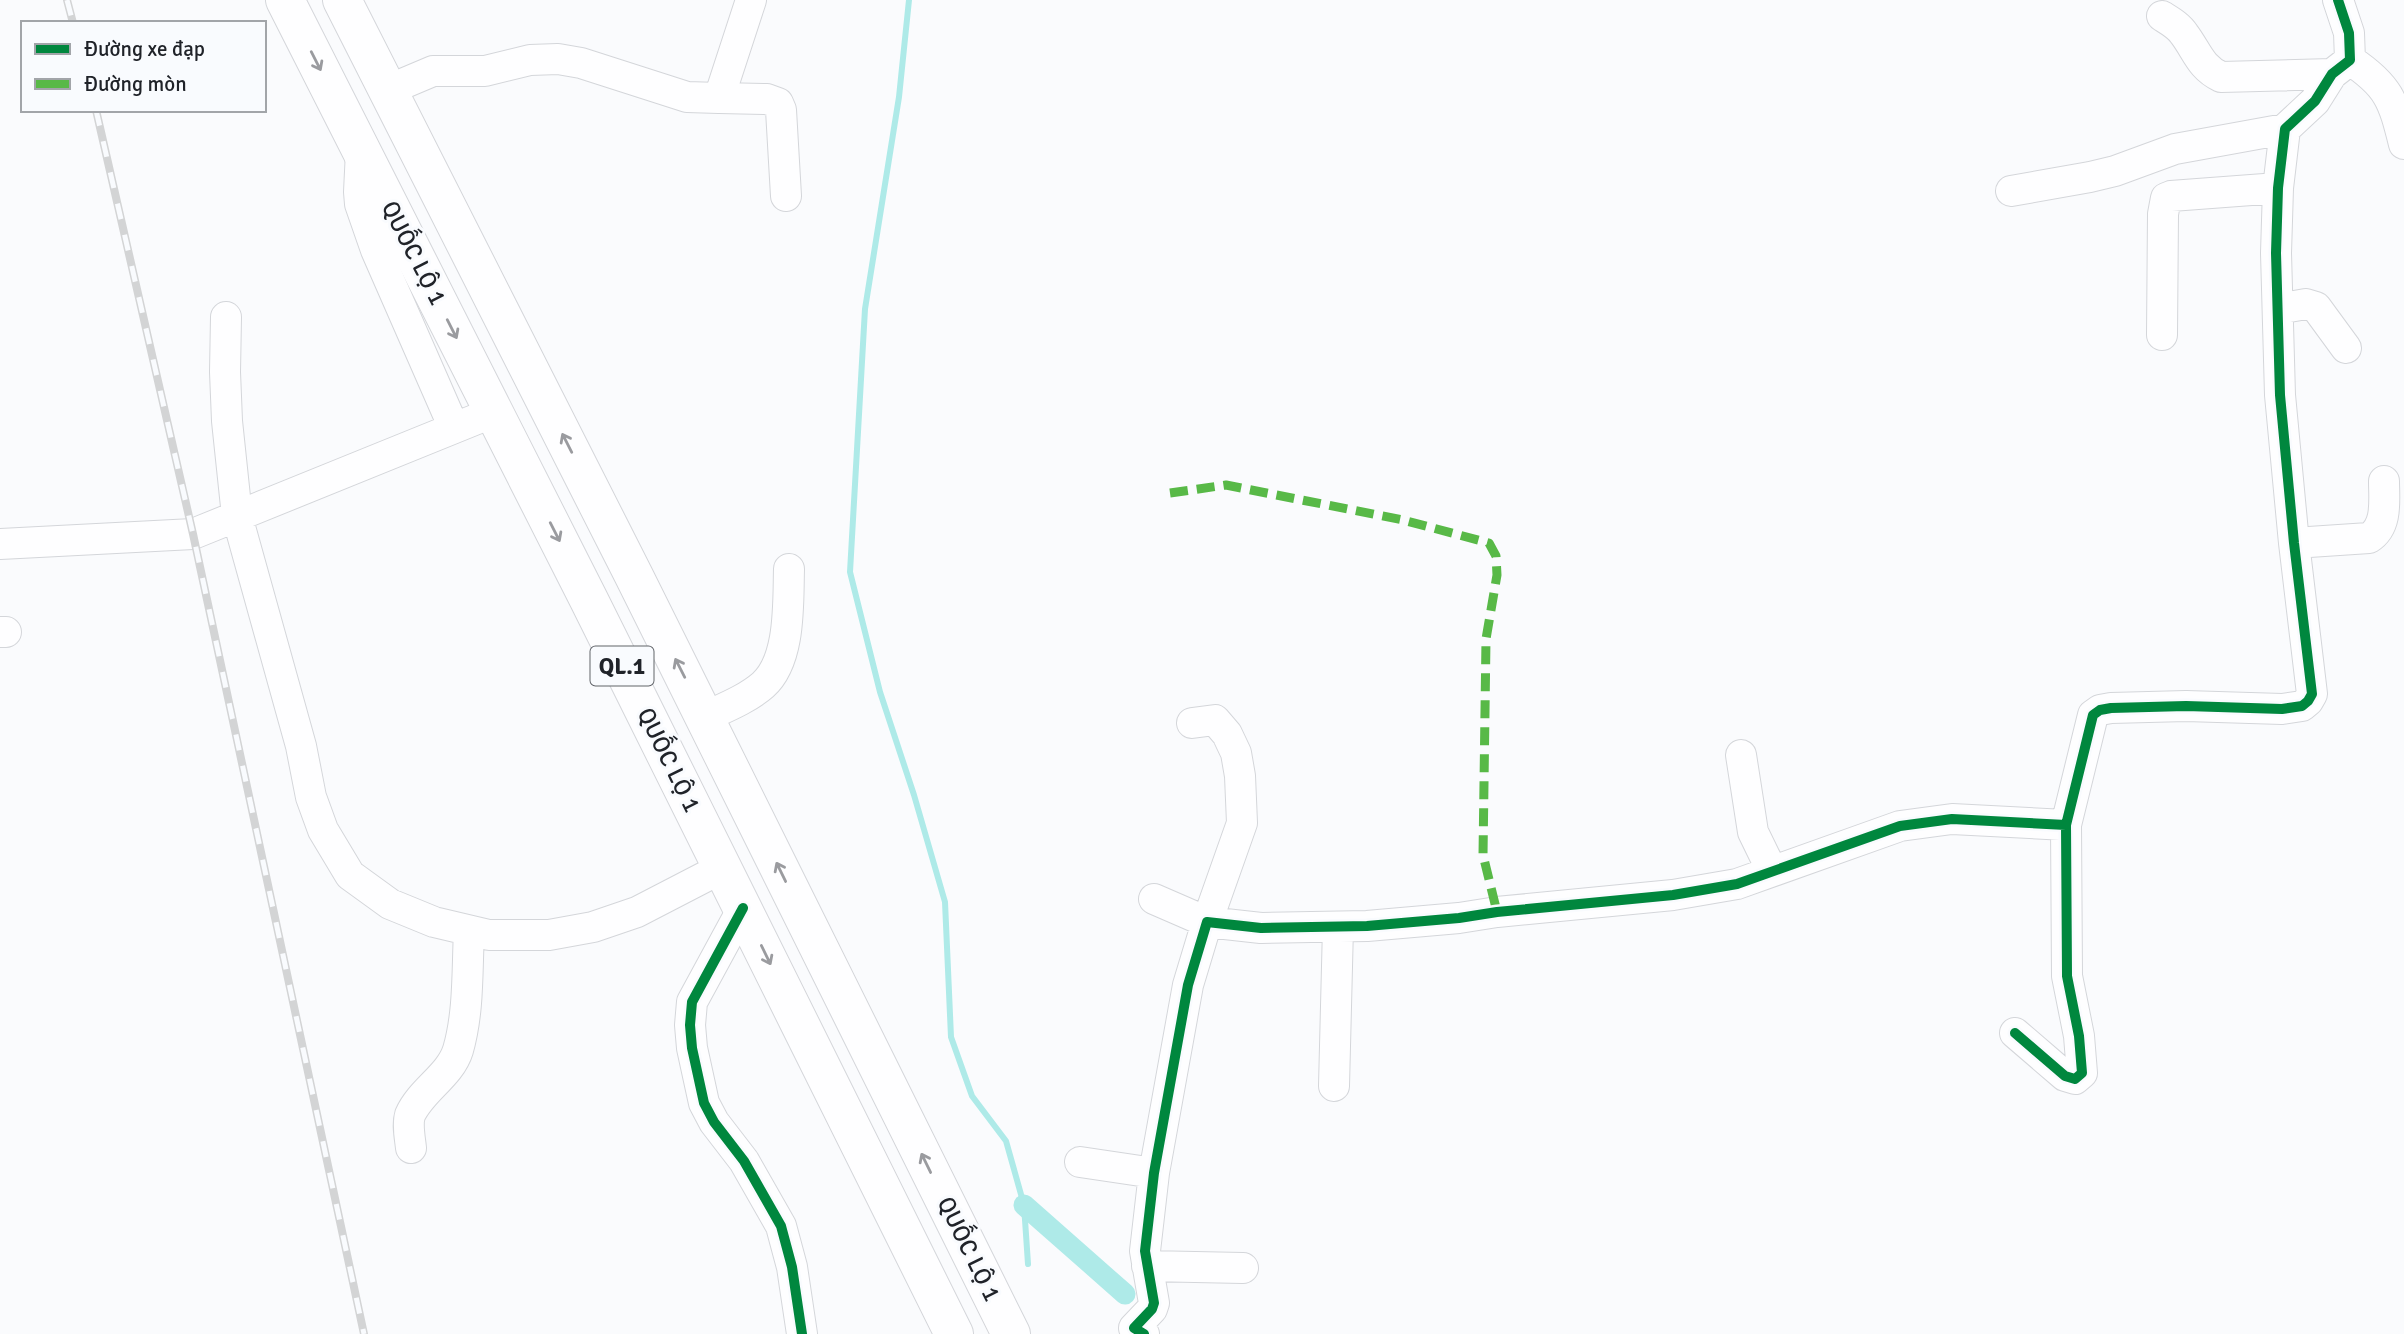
<svg xmlns="http://www.w3.org/2000/svg" width="2404" height="1334" viewBox="0 0 2404 1334" font-family="Signika,sans-serif">
<style>
.lines{fill:none;stroke-linecap:round;stroke-linejoin:round}
.stream{stroke:#aeeae8;stroke-width:6}
.canal{stroke:#aeeae8;stroke-width:21}
.minor-casing{stroke:#d4d6da;stroke-width:32}
.highway-casing{stroke:#d4d6da;stroke-width:40}
.minor{stroke:#fefeff;stroke-width:30}
.highway{stroke:#fefeff;stroke-width:38}
.rail-casing{stroke:#d3d4d5;stroke-width:8}
.rail{stroke:#f9fbfe;stroke-width:5;stroke-dasharray:16;stroke-linecap:butt}
.quiet{stroke:#58b947;stroke-width:9;stroke-dasharray:18 9;stroke-linecap:butt}
.cycleway-casing{stroke:#f9fbfe;stroke-width:15}
.cycleway{stroke:#00873e;stroke-width:10}
.oneway{stroke:#9a9b9f}
.labels{text-anchor:middle;dominant-baseline:central;stroke-width:6;stroke-linejoin:round;paint-order:stroke}
.shield{fill:#f9fbfe;stroke:#616469;stroke-width:2}
.shield-label{font-size:23px;font-weight:bold;fill:#202329}
.street-label{font-size:24px;fill:#202329;stroke:#f9fbfe}
</style>
<rect width="100%" height="100%" fill="#fafbfd"/>
<g class="lines">
<path class="stream" d="M909 0 899 97 865 309 850 572 880 692 914 795 945 902 951 1037 972 1096 1006 1141 1024 1205 1028 1264"/>
<path class="canal" d="M1024 1205 1125 1294"/>
<g class="minor-casing">
<path id="minor" d="M2162 16C2170 21 2179 26 2184 34 2197 51 2200 67 2221 77L2332 74
M2350 60C2389 86 2393 100 2404 144
M388 90 433 71H485L530 60 558 59 581 63 687 97 719 98 751 0
M719 98 767 99 778 103 781 110 786 196
M361 151 359 192 360 204 376 250 454 428
M2011 191 2090 177 2115 171 2175 149 2285 129
M2278 309 2306 304 2316 307 2346 348
M226 317 225 372 227 421 237 516 301 746 311 797 323 830 350 875 390 904 434 922 489 935H549L593 927 637 912 722 868
M2162 335 2163 214 2166 198 2171 196 2278 188
M2294 543 2369 538C2388 526 2384 500 2384 481
M0 544 193 534 494 412
M0 632H6
M705 717C724 708 747 699 763 685 791 660 788 603 789 569
M1741 755 1753 832 1772 871
M1154 899 1207 922 1242 823 1240 776 1236 753 1227 734 1215 720 1192 723
M743 908 692 1002 690 1025 692 1048 704 1103 714 1122 744 1161 781 1226 792 1267 802 1334
M2015 1033 2065 1076 2075 1079 2082 1073 2079 1036 2067 976 2066 825 2093 715 2100 710 2111 708 2186 706 2282 709 2302 706 2308 701 2312 694 2294 543 2280 395 2276 253 2278 188 2285 129 2315 101 2332 74 2350 60 2349 33 2338 0
M1334 1086 1338 927
M411 1148C410 1138 407 1125 410 1115 421 1090 450 1076 458 1050 469 1012 467 970 469 931
M1080 1162 1154 1173
M1147 1266 1243 1268
M1144 1334 1134 1328 1152 1309 1154 1303 1145 1251 1154 1173 1188 985 1207 922 1261 928 1367 926 1459 918 1497 912 1673 895 1737 884 1900 826 1952 819 2066 825"/>
</g>
<g class="highway-casing">
<path id="highway" d="M285 0 589 600 954 1334
M342 0 634 576 1011 1334"/>
</g>
<use href="#minor" class="minor"/>
<use href="#highway" class="highway"/>
<g class="rail-casing">
<path id="rail" d="M67 0 73 23
M96 110 193 534 364 1334"/>
</g>
<use href="#rail" class="rail"/>
<path class="quiet" d="M1170 493 1226 485 1403 520 1489 543 1496 556 1497 575 1486 639 1483 855 1497 912"/>
<g class="cycleway-casing">
<path id="cycleway" d="M743 908 692 1002 690 1025 692 1048 704 1103 714 1122 744 1161 781 1226 792 1267 802 1334
M2015 1033 2065 1076 2075 1079 2082 1073 2079 1036 2067 976 2066 825 2093 715 2100 710 2111 708 2186 706 2282 709 2302 706 2308 701 2312 694 2294 543 2280 395 2276 253 2278 188 2285 129 2315 101 2332 74 2350 60 2349 33 2338 0
M1144 1334 1134 1328 1152 1309 1154 1303 1145 1251 1154 1173 1188 985 1207 922 1261 928 1367 926 1459 918 1497 912 1673 895 1737 884 1900 826 1952 819 2066 825"/>
</g>
<use href="#cycleway" class="cycleway"/>
</g>
<defs><path id="oneway-shaft" d="M-6 0H5M1.5-3L5.5 0L1.5 3" fill="none" stroke-width="1.6" stroke-linecap="round" stroke-linejoin="round" transform="scale(1.75)"/></defs>
<g class="oneway">
<use href="#oneway-shaft" transform="translate(316 61) rotate(63)"/>
<use href="#oneway-shaft" transform="translate(452 329) rotate(63)"/>
<use href="#oneway-shaft" transform="translate(567 443) rotate(-117)"/>
<use href="#oneway-shaft" transform="translate(555 532) rotate(63)"/>
<use href="#oneway-shaft" transform="translate(680 668) rotate(-117)"/>
<use href="#oneway-shaft" transform="translate(781 872) rotate(-116)"/>
<use href="#oneway-shaft" transform="translate(766 955) rotate(64)"/>
<use href="#oneway-shaft" transform="translate(926 1163) rotate(-116)"/>
</g>
<g class="labels">
<rect class="shield" x="590.5" y="646.5" width="63" height="39" rx="5"/>
<g class="shield-label">
<text x="622" y="666">QL.1</text>
</g>
<g class="street-label">
<text transform="translate(414 253) rotate(63)">QUỐC LỘ 1</text>
<text transform="translate(669 760) rotate(64)">QUỐC LỘ 1</text>
<text transform="translate(969 1249) rotate(64)">QUỐC LỘ 1</text>
</g>
</g>
<rect x="21" y="21" width="245" height="91" fill="#f9fbfe" stroke="#a2a5a9" stroke-width="2"/>
<rect x="35" y="44" width="35" height="10" fill="#00873e" stroke="#a2a5a9" stroke-width="2"/>
<text x="84" y="56" font-size="21" fill="#202329">Đường xe đạp</text>
<rect x="35" y="79" width="35" height="10" fill="#58b947" stroke="#a2a5a9" stroke-width="2"/>
<text x="84" y="91" font-size="21" fill="#202329">Đường mòn</text>
</svg>
